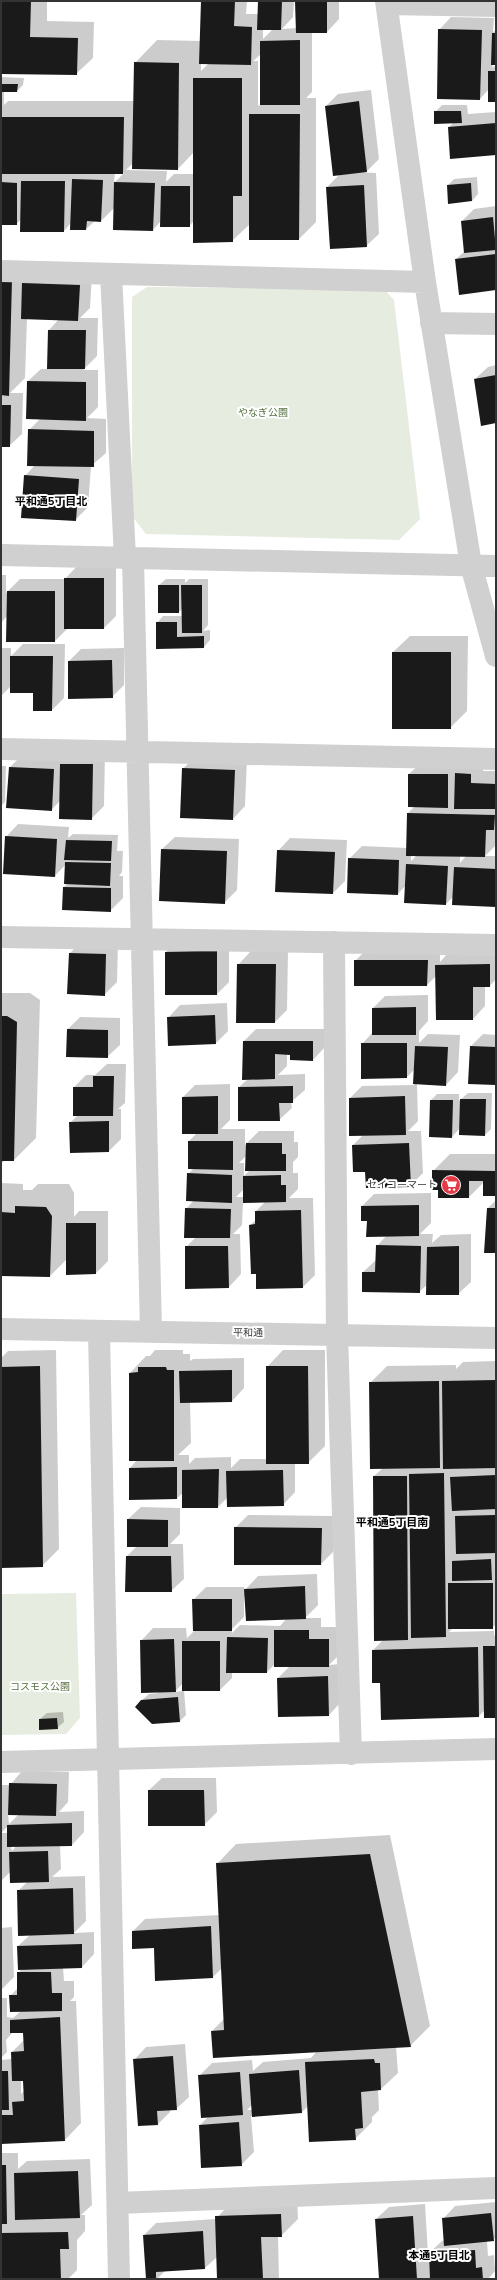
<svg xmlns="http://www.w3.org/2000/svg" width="497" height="2280" viewBox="0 0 497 2280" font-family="'Nunito Sans','Noto Sans JP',sans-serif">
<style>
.green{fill:#e6ecdf}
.shadow{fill:#0003;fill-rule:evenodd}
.building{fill:#1a1a1a}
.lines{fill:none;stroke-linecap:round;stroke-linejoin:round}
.minor{stroke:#d0d0d0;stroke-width:22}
.labels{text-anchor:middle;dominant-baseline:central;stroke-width:4;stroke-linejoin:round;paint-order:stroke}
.park-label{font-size:10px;fill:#56703f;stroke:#fff}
.poi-label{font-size:10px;fill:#333;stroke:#fff;text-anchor:end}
.street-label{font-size:10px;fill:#333;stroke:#fff}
.neighbourhood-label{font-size:11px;font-weight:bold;fill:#000;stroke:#fff}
</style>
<rect width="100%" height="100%" fill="#fff"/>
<path class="green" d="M147 287 384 289 394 300 420 519 399 540 146 534 132 516V297Z
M76 1593 80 1718 66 1734 1 1735V1594Z"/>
<path class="shadow" d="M1 1H47V21L94 22 93 58 76 74 1 73Z
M202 1H247L246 14H258L259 1H294L293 17 282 29 297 28 296 1H339V19L327 32H312V92L306 98H316V222L299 239 250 224 232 241 194 221 189 226 161 221 153 230 114 208 101 221H95L86 229 71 223 64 231 22 219 16 224H1V77L24 78 23 85 17 91H4V105L8 101H134L135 63 157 40 201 41ZM263 29H273L263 39ZM261 54V104L258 106V61H253ZM201 63H209L201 71ZM194 152V174H174L166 182 167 171 126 170 133 163 178 169ZM115 173H124L114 183Z
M451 17 494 18 493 32 496 30V64H493L492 68 496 65V101L489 89 480 99 439 30Z
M371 90 379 159 367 171 357 172 376 173 379 234 366 246 327 187 340 174 326 106 338 94Z
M442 105H467L468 114 496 112V154L449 127 454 122 435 112Z
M477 177 478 194 472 201 448 185 454 179Z
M496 206V289L456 259 465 251 462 221 474 209Z
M1 262 92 273 90 308 80 318H98L97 356 83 370H98V407L87 418 106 419V453L91 466 88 507 75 520 25 476 35 465 29 430 40 419 28 381 41 369H48L49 330 59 319 27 318 25 378 10 393H23L22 434 9 446H1Z
M496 365V422L475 379 488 367Z
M77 566H116V616L104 628H68L55 641 7 616 1 623V575H6V593L20 579H65Z
M166 579H185V583L189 579H208V625L203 631 210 630V640L204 647 157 648V623L163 616H183V608L179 612 159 585Z
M410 636H468L467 711 450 728 393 652Z
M23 644H65L64 698 52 710 34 692 11 686 1 696V648H11V656Z
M124 648V685L112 697 69 661 81 649Z
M105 752 104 806 91 819 60 801 51 810 7 807 10 767 22 755Z
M195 756 247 758 245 806 233 819 183 769Z
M422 762H483V771H496V845L485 856H496V906L454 896 446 904 406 885 398 894 349 859 362 846 407 848 408 813 415 806 409 774ZM411 855H417L411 861ZM460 856H466L460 863Z
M1 766H6L5 802 1 806Z
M18 824 69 827 68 838 73 834 118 835 117 851H123L122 872 119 876H123V898L110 911 64 887 68 883 66 864 55 876 6 837Z
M175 837 239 839 237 890 224 903 162 849Z
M290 838 347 840 345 881 333 893 278 851Z
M229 939V982L217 994 166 952 178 940Z
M82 941 118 942 117 982 104 995 70 953Z
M368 948H440V962L448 953 496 952V979L490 986H485V1006L473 1019 436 976 427 985H355V961Z
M250 952H288L287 1010 275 1022 238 965Z
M1 993H30L40 1000 36 1138 14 1160H5L1 1164Z
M428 995V1021L419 1031V1043L428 1034 460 1035 458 1072 446 1085 417 1084 418 1121 408 1131H421L423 1173 410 1186 366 1171 353 1145 364 1134 350 1098 362 1086 414 1085 415 1069 407 1077 362 1044 373 1032V1008L385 996Z
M227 1003 228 1031 216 1043 168 1018 180 1005Z
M80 1017 120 1018V1045L107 1057 68 1029Z
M256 1029H325V1047L313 1060 287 1054V1066L278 1075 305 1074V1090L291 1102 292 1108 279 1120 239 1087 248 1079 244 1041Z
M483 1034 496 1035V1084L470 1047Z
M107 1064H126L125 1103 118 1109H121V1139L109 1151 70 1123 78 1115 74 1087 86 1075H95Z
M230 1084V1120L221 1129H245V1145L259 1131H294V1142H298V1157L293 1162V1173H298V1189L289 1198H313L315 1275 303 1287 257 1273 250 1225 256 1220V1211L265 1202H243L242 1225 233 1234H240L241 1274 229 1287 186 1247 196 1237 186 1209 194 1200 188 1174 194 1168H189V1141L197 1133H183V1097L195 1085ZM247 1155 250 1170 244 1176V1163H239ZM244 1189V1197H236Z
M468 1093H492L491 1129 485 1135 460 1128 452 1137 431 1100 437 1094H459V1101Z
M450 1154H496V1195L484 1182 469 1197 439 1189 433 1171Z
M1 1183 23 1184V1190H32L38 1184H69L74 1193V1217L79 1211H108V1261L96 1273 67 1259 50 1276 1 1275Z
M431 1193V1223L420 1234H433L432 1243 441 1235 471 1234V1282L458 1294 428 1284 419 1292 363 1272 376 1260 377 1246 387 1235 368 1220 362 1206 374 1194Z
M496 1200V1252L488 1208Z
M56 1350 59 1549 42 1566 1 1567V1358L8 1351Z
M155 1350H183V1354H190V1361L193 1359 244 1358V1388L232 1401 190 1402 191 1443 178 1455H189V1464L195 1458 231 1457V1468L240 1459H267V1367L283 1350H325V1446L308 1463H295V1492L283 1505 228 1497 218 1507 183 1493 177 1498 130 1468 137 1460 130 1373 146 1356H150Z
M496 1361V1551L494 1553H496V1624L492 1628H453L449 1632 494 1631V1636L496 1634V1717L485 1710 479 1716 381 1682 373 1650 383 1640 374 1476 383 1468 370 1383 387 1366 456 1365V1369L463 1362Z
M141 1507 180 1508V1534L170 1544H183L184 1579 171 1591 127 1556 137 1546 128 1519Z
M248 1515 334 1516 333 1552 321 1564 235 1528Z
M317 1574 318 1605 305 1618H321V1627H341V1653L329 1665 340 1664 341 1702 329 1715 278 1678 290 1666 275 1664 267 1672H232V1678L220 1690H184L186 1715 180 1721 142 1700 149 1694 158 1693 141 1641 153 1628H186L187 1638 194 1631 193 1600 206 1587H244V1591L258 1576ZM244 1597H246L287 1618 280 1626 240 1625 232 1633V1629L244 1617ZM183 1683V1691L175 1692Z
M63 1712 64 1722 57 1728 40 1719 47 1713Z
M22 1771 69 1772 68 1802 59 1812 84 1811V1832L72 1845H60L61 1869 52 1877 85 1876 86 1921 74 1933 94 1932V1954L82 1967H63L64 1981H74V1997L70 2001H76L81 2123 65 2140 1 2143V2060L12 2059V2052L24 2040V2032H13L6 2040 7 2052 1 2058V1998H7V2017L13 2018 21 2011 10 1996 18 1988V1973L22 1969 18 1946 30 1935 18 1891 27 1882 10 1872 1 1881V1833H8V1826L1 1833V1785H10ZM8 1814H19L9 1824ZM11 1846H16L12 1851ZM21 2080H24V2091L21 2094Z
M162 1778H216L217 1812 204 1825 149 1790Z
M390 1835 430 2026 410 2046 396 2047 398 2073 381 2089 378 2090 379 2110 372 2117V2122L355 2139 308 2106 302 2112 251 2116 254 2152 241 2165 200 2125 208 2117 199 2076 212 2063 252 2060 253 2071 263 2062 311 2058 317 2051 212 2031 225 2018 222 1968 213 1977 156 1980 154 1947 133 1931 145 1919 219 1915 217 1864 236 1844ZM252 2105 253 2110H247Z
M12 1927 14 1977 1 1990V1928Z
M185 2044 189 2097 176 2109H170V2112L158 2124 134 2060 146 2047Z
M1 2153H18V2169L27 2161 90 2159 92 2205 81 2215H85V2231L77 2240V2270L68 2279H1Z
M297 2198 298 2219 281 2236H278L279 2279H218V2256L205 2268 165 2271 157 2279H147L144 2235 156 2223 216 2219 233 2200Z
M496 2202V2238L487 2241 488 2256 494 2255 495 2271 488 2279H380L376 2219 389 2207 425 2204 428 2254 442 2241 445 2240 443 2219 455 2206Z"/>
<path class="building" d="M1 1H31L30 37 78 38 77 75 1 74Z
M201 1H235L234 26 252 27 251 65 199 64Z
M258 1H282L281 30H257Z
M295 1H327V33H296Z
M438 29 482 30 480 100 437 99Z
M492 33H496V65H491Z
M300 40V105H260V41Z
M134 62 179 63 178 170 132 169Z
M488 71H496V102H488Z
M193 78H242V196H233V242L193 243Z
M1 84H18L17 92H1Z
M359 101 367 172 333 176 325 106Z
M434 111H461L462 123 434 124Z
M249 114H300L299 240H249Z
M1 117H124L123 174H1Z
M496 123V155L450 159 448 127Z
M72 179 103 180 101 222 87 221 86 230H70Z
M21 181H65L64 232H20Z
M1 182 17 183V225H1Z
M114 182 155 183 153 231 113 230Z
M471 183 472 201 448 204 447 185Z
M364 185 367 247 330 249 326 187Z
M161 186H190V227H160Z
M493 217 496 250 464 253 461 221Z
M496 254V290L459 295 455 259Z
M1 279H12L9 396 1 395Z
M22 283 80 285 78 321 21 319Z
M48 330H86L85 369H47Z
M496 375V423L481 426 474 379Z
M27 381 86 382V421L26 419Z
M1 405H11L10 447H1Z
M28 429 94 431V467L27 466Z
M24 475 79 479 76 521 21 518Z
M64 578H104V629H64Z
M158 585H179V613H158Z
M181 585H202V633H182Z
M7 591H55V642H6Z
M156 622H177V637L204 636V648L156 649Z
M392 652H451V729H392Z
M10 656H53L52 711H33V693H10Z
M112 660 113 698 68 699V661Z
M60 764H93L92 820 59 819Z
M9 767 54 769 52 811 6 808Z
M182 768 235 770 233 820 180 818Z
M455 773 471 774V783L496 784V809H454Z
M408 774H448V808L408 807Z
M407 813 495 815 494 830H486L485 857 406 856Z
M5 836 57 839 55 877 3 874Z
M66 840 112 841 111 861 64 860Z
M161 849 227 851 225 904 159 901Z
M277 850 335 852 333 894 275 892Z
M348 858 399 860 398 895 347 893Z
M65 862 111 863 110 886 64 884Z
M406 864 448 866 446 905 404 903Z
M454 867 496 869V907L452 905Z
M63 887 111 888V912L62 910Z
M217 951V995H165V952Z
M69 953 106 954 105 996 67 994Z
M354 960H428L427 986H354Z
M237 964H276L275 1023H236Z
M490 964V987H473V1020H436L435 965Z
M416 1007V1035H372V1008Z
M215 1015 216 1044 168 1046 167 1017Z
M1 1016H7L17 1022 14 1161H1Z
M67 1029 108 1030V1058L66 1057Z
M243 1041H313V1061L290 1060V1055L275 1054V1079L242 1080Z
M361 1043H407V1078L361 1079Z
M415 1046 448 1047 446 1086 413 1084Z
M470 1046 496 1047V1085L468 1084Z
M93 1076H114L113 1116H73V1087H93Z
M293 1086V1103H279L280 1121H238V1087Z
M218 1096V1134H182V1097Z
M405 1096 406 1135 349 1136V1098Z
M460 1099H486L485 1136 459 1135Z
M430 1100H453L452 1138 429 1137Z
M109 1121V1152L70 1153 69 1122Z
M188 1141H233V1170L188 1169Z
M246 1143H282V1154H286V1171H245Z
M409 1143 411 1187 366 1188 365 1172H353L352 1145Z
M432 1170 496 1171V1196H483V1181H469V1198H438V1190H432Z
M187 1173 232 1175V1203L186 1201Z
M281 1175V1185H286V1202L243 1203V1176Z
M419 1205V1236L366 1237 367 1221H361V1206Z
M15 1206 46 1207 52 1216 50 1277 1 1276V1212L15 1213Z
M185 1208 231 1209 230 1238H184Z
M487 1208H496V1253H484Z
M301 1210 303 1288 256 1289V1274H251L249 1225 255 1224V1211Z
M66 1223H96V1274L66 1275Z
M376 1245 421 1246 420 1293 362 1292V1272H375Z
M185 1246H228L229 1288 185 1289Z
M459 1246V1295H426L427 1247Z
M40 1366 43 1567 1 1568V1367Z
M266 1366H308L309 1464H266Z
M138 1367H166L167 1370H174V1461H129V1373L138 1372Z
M232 1370V1402L180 1403 179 1371Z
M496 1380V1468L443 1469 442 1381Z
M439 1381 440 1468 370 1469 369 1382Z
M177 1467V1499L129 1500V1468Z
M219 1469 218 1508H182V1470Z
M283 1470 284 1506 227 1507 226 1471Z
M444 1473 446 1637 411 1638 409 1474Z
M496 1475V1509L452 1511 450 1477Z
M373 1476H407L408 1640 374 1641Z
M495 1515 496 1553 456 1554 455 1516Z
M127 1519 168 1520V1547H127Z
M234 1527 322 1528 321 1565H234Z
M126 1556H171L172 1592H125Z
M491 1559 492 1580 452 1581V1561Z
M448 1583H493V1629H448Z
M305 1586 306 1619 246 1621 244 1589Z
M192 1599H232V1631H193Z
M274 1630H309V1639H329V1667H274Z
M227 1637 268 1638 267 1673H226Z
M174 1639 176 1692 141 1693 140 1640Z
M182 1641H220V1691H182Z
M483 1646H496V1718H484Z
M478 1647 479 1717 381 1720 380 1683H372V1650Z
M328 1676 329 1716 278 1717 277 1678Z
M178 1697 180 1722 152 1724 135 1707 141 1700Z
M57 1718 58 1729 39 1730V1719Z
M9 1783 57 1784 56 1816 8 1815Z
M148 1790H204L205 1826H148Z
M72 1823V1846L7 1847V1825Z
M48 1851 49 1882 10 1883 9 1852Z
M370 1854 411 2047 213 2058 211 2031 224 2030 216 1863Z
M73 1888 74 1934 18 1936 17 1890Z
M211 1926 213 1978 155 1981 154 1948 132 1949V1931Z
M82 1944V1968L18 1970 17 1946Z
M17 1972H51L52 1993H62V2011L10 2012 9 1995H17Z
M60 2017 65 2141 1 2144V2115H13L12 2102 24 2101 23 2081H12L11 2052 24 2051 23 2033H10V2020Z
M173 2056 177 2110 157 2111 158 2125 138 2126 133 2059Z
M374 2059 375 2063H380L381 2090 361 2092 363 2128 355 2129 356 2140 309 2142 305 2062Z
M299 2070 302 2113 252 2117 249 2074Z
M1 2071H8L9 2110H1Z
M240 2072 243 2115 201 2118 198 2075Z
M239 2122 242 2166 201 2168 199 2125Z
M1 2165H6L7 2224H1Z
M78 2171 80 2218 15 2220 14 2173Z
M491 2213 494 2241 444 2246 442 2218Z
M281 2214 282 2237H261L263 2279H217L215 2216Z
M413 2216 417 2279H379L375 2219Z
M203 2231 205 2269 156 2272V2279H146L143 2235Z
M68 2232 69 2249H60L61 2279H1V2233Z
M475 2250 476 2268 482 2267 483 2279H430L429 2253Z"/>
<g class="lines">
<path class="minor" d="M386 1 425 282 471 565 496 656
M387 4 496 6
M1 271 425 282
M111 274 125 558
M431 323 496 324
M1 555 496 566
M133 559 151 1332
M1 749 496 759
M1 937 496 945
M334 942 337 1335 351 1754
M1 1329 496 1338
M99 1332 119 2279
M1 1762 496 1749
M118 2203 496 2188"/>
</g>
<defs>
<g id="supermarket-disc" transform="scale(1)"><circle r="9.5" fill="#e63946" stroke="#fff"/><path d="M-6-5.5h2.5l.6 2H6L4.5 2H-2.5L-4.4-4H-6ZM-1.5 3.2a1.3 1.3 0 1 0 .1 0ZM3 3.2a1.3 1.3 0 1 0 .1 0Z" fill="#fff"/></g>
</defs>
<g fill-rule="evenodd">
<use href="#supermarket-disc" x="451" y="1185"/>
</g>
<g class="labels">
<g class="park-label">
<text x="263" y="413">やなぎ公園</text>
<text x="40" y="1687">コスモス公園</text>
</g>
<g class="poi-label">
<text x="437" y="1185">セイコーマート</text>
</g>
<g class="street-label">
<text transform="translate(248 1333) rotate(1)">平和通</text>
</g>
<g class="neighbourhood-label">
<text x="51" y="501">平和通5丁目北</text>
<text x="392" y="1522">平和通5丁目南</text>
<text x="439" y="2255">本通5丁目北</text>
</g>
</g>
<rect width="497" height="2280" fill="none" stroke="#333333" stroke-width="4"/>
</svg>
